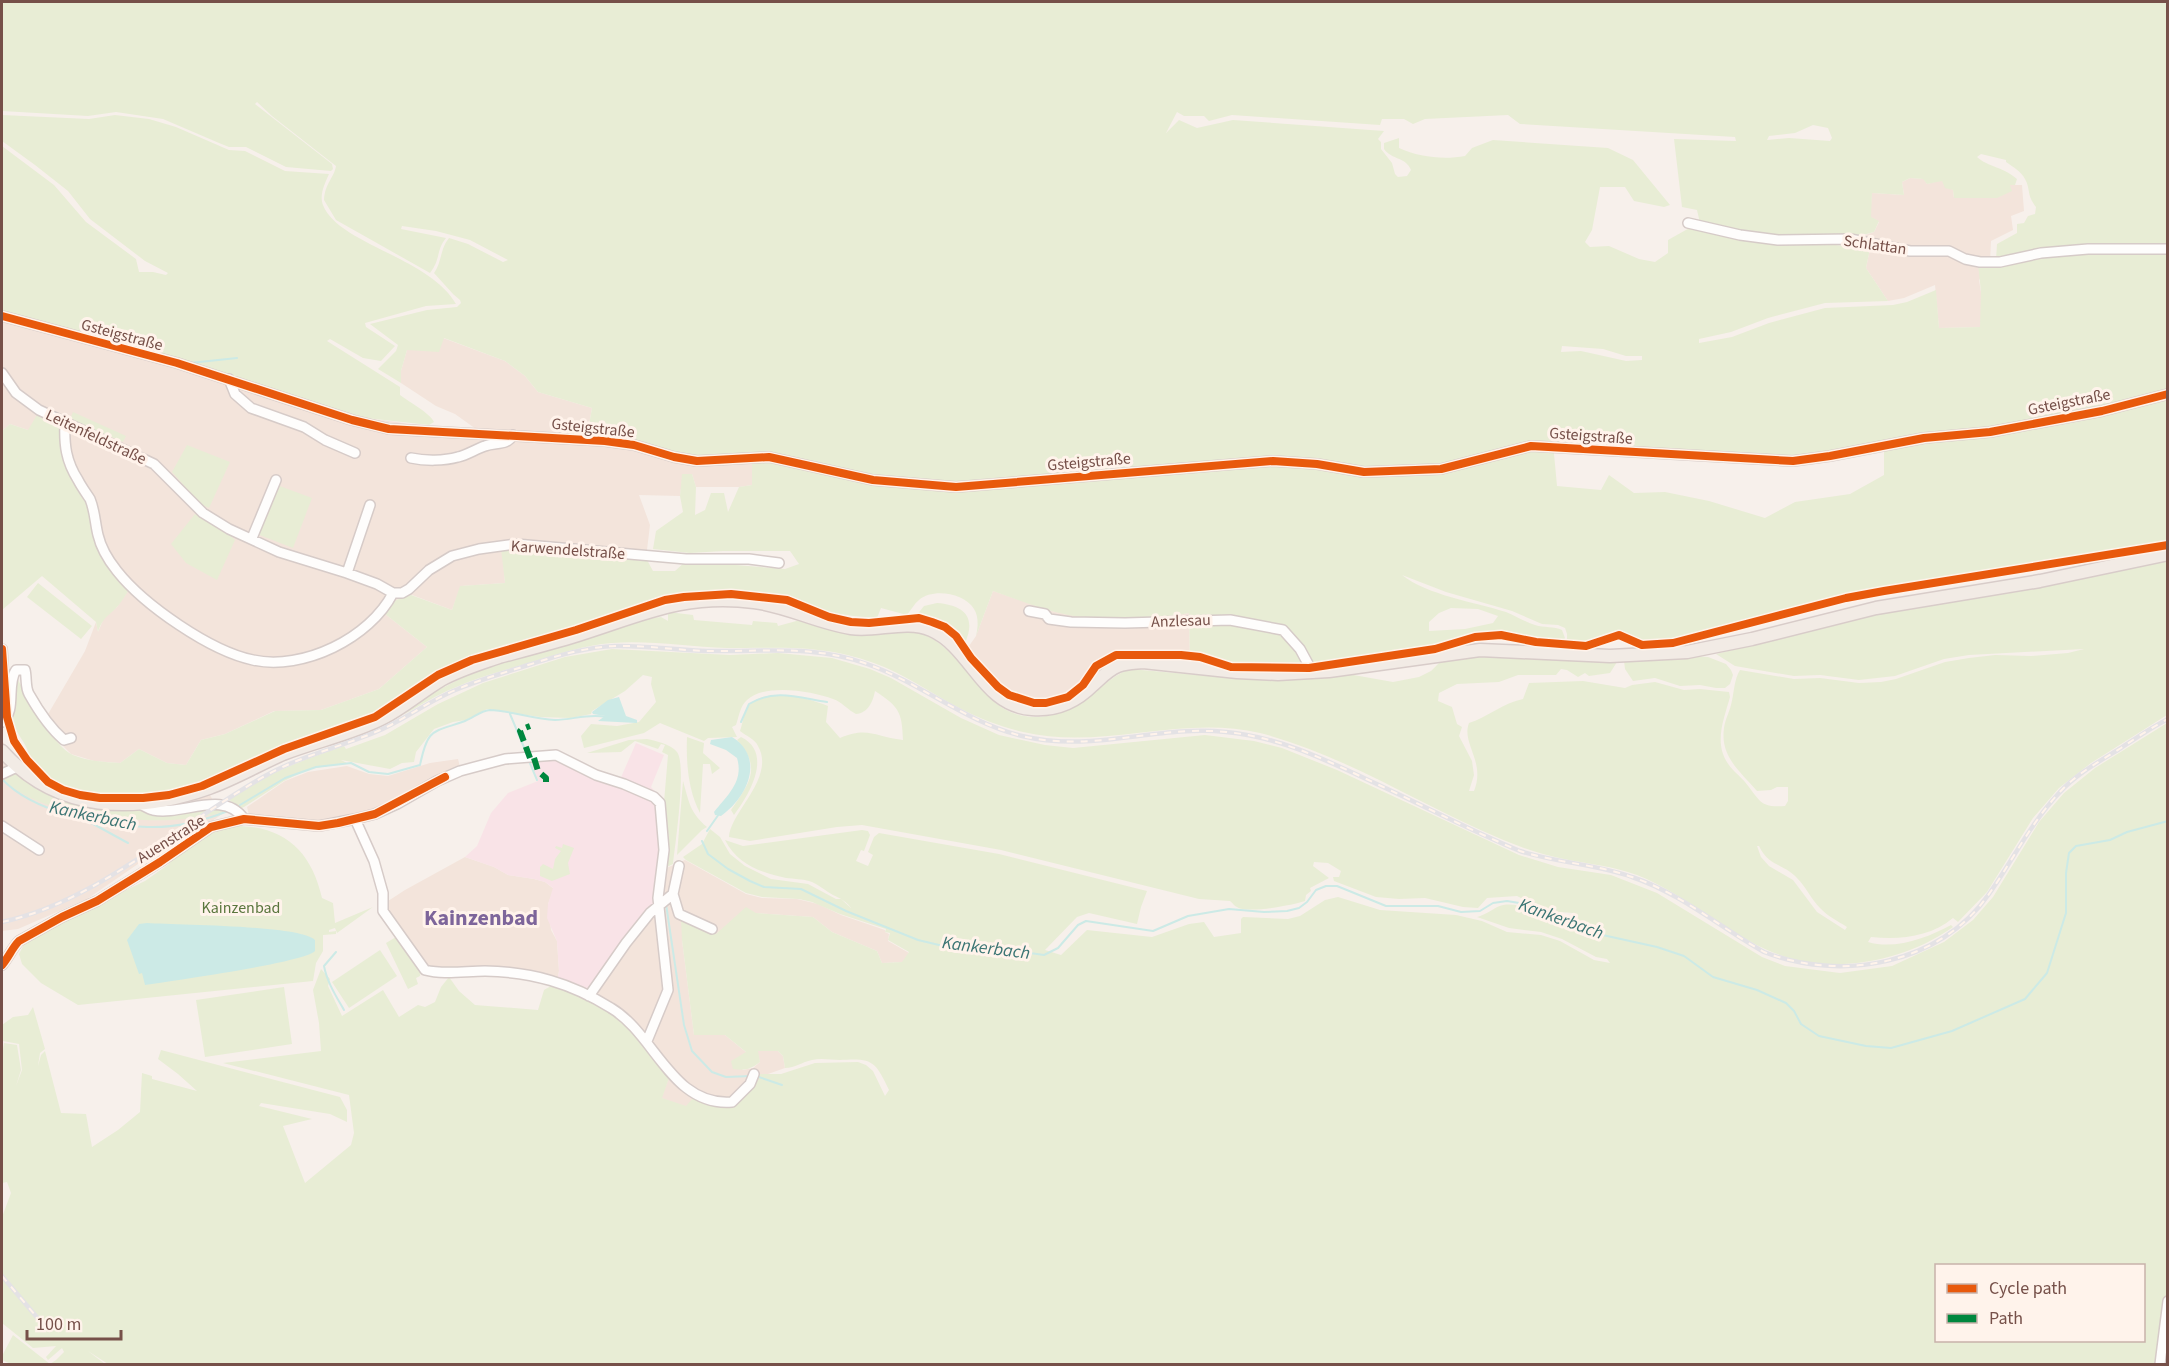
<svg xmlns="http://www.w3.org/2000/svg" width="2169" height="1366" viewBox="0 0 2169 1366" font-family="'Source Sans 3',sans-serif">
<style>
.residential{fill:#f3e4db}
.medical{fill:#f9e3e7}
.green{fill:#e8edd5;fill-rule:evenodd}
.water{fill:#cceae6}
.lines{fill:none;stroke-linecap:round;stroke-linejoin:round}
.stream{stroke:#cceae6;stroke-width:2}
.minor-casing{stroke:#d6cbc8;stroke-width:12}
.major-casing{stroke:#d8ccc9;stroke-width:15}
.minor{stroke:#fefdfc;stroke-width:9}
.major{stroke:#f2ebe5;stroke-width:12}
.rail-casing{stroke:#e4e2e5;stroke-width:4.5}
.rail{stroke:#fff3eb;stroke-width:2;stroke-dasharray:7;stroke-linecap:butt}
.quiet{stroke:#00873e;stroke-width:6;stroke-dasharray:12 6;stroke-linecap:butt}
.cycleway-casing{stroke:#fff3eb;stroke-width:11}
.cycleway{stroke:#e8590c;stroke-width:8}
.labels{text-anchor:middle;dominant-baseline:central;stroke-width:6;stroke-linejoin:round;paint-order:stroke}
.street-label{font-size:16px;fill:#765049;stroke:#fff3eb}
.park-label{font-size:16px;fill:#5a763e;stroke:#fff3eb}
.water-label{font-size:18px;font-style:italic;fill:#3a7473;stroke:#fff3eb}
.district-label{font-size:22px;font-weight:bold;fill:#7d659a;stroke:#fff3eb}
</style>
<rect width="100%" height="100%" fill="#f7f0eb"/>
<path class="residential" d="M1910 178 1924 179 1927 184 1942 180 1953 190 1954 198 2010 185H2022L2024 211 2011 216 2013 230 1991 241 1990 262 1979 280 1981 292V327L1939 328 1935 285 1904 298 1888 301 1866 268 1870 249 1866 240 1859 237 1874 232 1879 222 1870 217 1872 193 1904 195 1902 182Z
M2 313 366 418 449 429H476L455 414 436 406 401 383V371L407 350H413L443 338 505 361 525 376 538 392 592 408 587 436 753 455 752 485 739 487H696L692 474H683L680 496 639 495 650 525 646 558 502 549 505 583 461 586 452 610 412 595 396 600 385 614 427 647 379 689 321 710 274 711 225 734 201 740 186 765 167 763 139 749 120 763 94 761 71 754 54 737 44 721 85 651 96 622 98 632 104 618 117 607 126 594 64 458 61 445 60 425 28 430 10 424 2 431Z
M993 591 1055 612 1167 617 1189 613 1190 667 1128 663 1070 703 1012 704 962 656 976 636Z
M2 741 29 770 65 787 169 792 202 783 222 814 189 838 138 864 87 899 18 929 2 931Z
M458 759 460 767 413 795 338 823 250 819 247 807 285 781 308 772 347 766 369 774 388 776 430 763Z
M465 857 494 867 508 875 534 879 545 882 554 889 548 904 551 930 557 941 559 971 557 981 518 974 431 971 382 905 405 890Z
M685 860 746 894 762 898 797 899 818 904 841 915 885 930V932L889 934 888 941 909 953 903 962 882 963 877 951 832 932 813 917 756 913 716 934 682 919V940L694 1035H725L747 1053 732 1061 743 1070 753 1068 760 1062 757 1051H778L783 1056 785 1068 768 1074H754L739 1097 686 1107 661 1098 669 1078 672 1076 589 996 664 869Z"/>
<path class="medical" d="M636 743 664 755 651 787 661 798 668 835 663 887 650 913 589 996 557 981 559 971 557 941 547 918 548 904 553 888 545 882 534 879 508 875 494 867 465 857 477 846 491 813 508 793 538 781 531 763 562 758 619 782Z"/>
<path class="green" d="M2 2H2167V247L2088 246 2041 250 1996 260 1997 244 2017 233V224L2024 223 2028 216 2035 214 2036 207C2026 194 2031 190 2025 179 2021 171 2013 167 2006 162V160L1981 154 1977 157C1988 167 2002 166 2017 179L2015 185H2010L2012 191 1997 198H1954L1953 190 1945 188 1942 181 1927 184 1923 179 1910 178 1902 182 1904 195 1872 193 1871 217 1879 221 1874 232C1859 237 1845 236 1829 237 1780 238 1748 235 1700 223L1697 210 1682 207 1674 139 1736 141 1735 137 1520 124 1508 115 1425 119 1413 124 1404 119H1382L1380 125 1232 115 1209 121 1204 116H1184L1177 112 1166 133 1179 120 1197 128 1233 120 1384 131 1378 139 1381 142V149L1392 163 1395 174 1398 177 1407 176 1411 170C1406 157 1392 160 1384 149V143L1399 138V148C1419 157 1443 160 1465 156L1472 148 1493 140 1608 148 1633 160 1670 205 1664 207 1634 201 1625 187H1600L1592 230 1585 242 1590 247 1609 246 1639 259 1655 262 1668 253V240L1693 226 1759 240 1824 241 1827 244 1870 249 1866 268 1888 301 1825 303 1768 318 1731 332 1699 339V343L1732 337 1769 323 1825 308 1893 305 1907 302 1936 290 1939 328 1980 327 1981 292 1978 264C2002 266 2023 257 2047 255 2087 251 2127 252 2167 251V543L1845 595 1672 640 1639 642 1624 634 1614 633 1586 644 1567 642V634L1565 628 1558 625 1542 624 1512 611 1446 592 1402 575C1427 595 1474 602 1506 612 1516 616 1525 622 1535 625 1544 628 1554 626 1562 630L1565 638 1563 641C1534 640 1505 632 1476 635 1466 636 1459 640 1450 643 1440 646 1429 648 1418 650 1343 662 1266 671 1190 662L1189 613C1146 621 1097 623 1055 612 1034 606 1013 598 993 591L976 636C978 627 979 617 974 609 964 593 933 588 919 600 914 604 911 610 907 615L881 608 877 618 853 616 829 612 787 598 757 594 704 593 664 598 575 628 471 658 437 674 375 716 283 748 202 783 156 795H97L65 787 49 780 29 759C30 745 15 735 13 720 12 708 15 694 15 682L18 680C29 699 54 747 73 755 88 761 104 762 120 763L139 749 167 763 186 765 201 740 225 734 275 711 321 710 379 689 427 647 385 614 396 600 411 595 452 610 460 586 505 583 501 549 534 547 646 558 653 571H675L686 561 785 569 799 564 790 551H723L690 553 653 549 656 531 683 512 680 496 682 474H692L696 487 695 515 705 510 711 493H724L728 512 739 487 752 485V455L698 458 634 443 587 436 592 408 538 392 525 376 505 361 444 338 439 352 407 350 401 371V383L378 369 396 351 398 345 370 324 427 310 457 307 461 303 460 300 453 294 434 273C442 262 440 249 449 238L468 244 503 262 508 260 470 240 436 231 402 226 401 229 446 238C436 250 441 259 430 273L336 220 324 200C325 183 334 178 336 166L272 116 257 102 255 104 332 164 333 169 331 171 286 167 246 147H229L219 143 163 119 116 112 88 116 2 111ZM1813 125 1828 128 1832 138 1830 141 1789 138 1767 140 1769 136 1795 133ZM1562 346 1603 349 1626 356H1642V360L1626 361 1581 351 1561 352ZM2096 409 2101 415 1990 434 1934 440 1936 434C1990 430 2043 418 2096 409ZM1884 442V475L1850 494 1795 502 1765 518 1709 501 1665 492 1634 493 1609 475 1601 490 1557 486 1553 443 1793 457 1830 452ZM1451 608 1478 609 1498 616 1493 623 1465 629 1429 631V622L1439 613Z
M2 115 89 119 115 115 149 119 176 127 229 150 245 151 285 171 329 174C325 183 319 195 323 205 338 244 429 257 456 304L426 306 365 323 366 327 395 346 381 361 363 358 330 339 327 341 400 387V395C409 402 430 413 434 422L429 425 366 418 2 313V146L54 185 86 222 136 259 139 272H153L166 275 168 273 145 261 90 219 68 191 35 165 2 141Z
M73 412 126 436 123 442 70 419Z
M37 415 60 425 61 445 64 458 87 502 93 521 129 590C126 594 124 598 121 602 111 616 104 614 98 632L96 622 42 576 2 610V431L10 424 28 430Z
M187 445 230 462 209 508 200 504 172 472Z
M277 485 312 498 293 548 257 534Z
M195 514 227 532 235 540 217 580 186 563 171 544Z
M2167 560V715L2091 763 2059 788 2033 818 1987 892 1958 922 1953 918C1930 937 1900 940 1871 937L1868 942C1895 950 1927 938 1951 925L1953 927C1901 964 1824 977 1765 949 1720 928 1683 893 1637 875 1613 866 1588 864 1564 859 1543 855 1522 848 1501 839 1422 806 1343 754 1260 733 1181 714 1102 751 1023 732 1002 727 980 719 961 709 932 694 905 674 874 663 822 644 781 648 727 648 689 647 650 640 612 643 585 645 558 654 532 662 506 670 479 677 454 688 436 695 420 706 403 715L429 695 477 670 641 620 661 617 668 621V612L693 615 694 620 752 625 753 621 777 623 778 626 800 620 920 633C975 652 981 736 1060 713 1088 705 1103 679 1130 669L1255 680 1314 679 1348 674 1393 682 1419 677 1431 671 1442 660 1483 655 1617 662 1610 673 1589 676 1585 673 1578 677 1567 670 1561 669 1556 675H1518L1499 682 1457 684 1439 693 1438 701 1452 707 1457 724 1462 727 1459 736 1472 761 1474 775 1469 791H1474C1486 761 1461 744 1469 723 1488 717 1503 703 1523 699L1529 683 1583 681 1625 688 1632 685 1655 682 1684 690 1700 689 1729 692 1730 697C1724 719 1713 744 1729 765 1733 771 1740 776 1745 782 1760 800 1759 808 1785 806L1788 801V787H1777L1771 790 1757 791C1740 771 1720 757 1724 728 1725 720 1729 713 1731 705 1734 694 1734 679 1740 670L1794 679 1820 678 1859 683 1881 682 1896 679 1945 662 1969 658 1995 655 2031 656 2068 653 2084 649 1969 655 1944 659 1895 676 1859 680 1820 675 1794 676 1735 666 1716 654 1879 613 2017 592ZM1757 846H1759C1769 867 1783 863 1797 878 1806 887 1811 899 1820 908 1827 916 1838 921 1847 927L1845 930 1817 912 1793 880 1769 866 1761 857Z
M38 583 92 626 81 639 27 597Z
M937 603C963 605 977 616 965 643L945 624 916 616 924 606Z
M612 649 730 655 778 653 832 658 870 669 891 678 961 718 999 735 1045 745 1073 748 1205 735 1254 741 1282 748 1337 770 1519 855 1558 867 1611 875 1657 893 1762 957 1785 966 1840 973 1892 966 1944 942 1973 920 1993 897 2039 822 2064 793 2095 768 2167 723V1364H108L88 1351 105 1364H11L2 1360V1356L13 1335 50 1364 56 1360 64 1352 62 1348 48 1360 46 1357 56 1346 33 1348 2 1323V1217L11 1193 7 1182 2 1183V1141H3L2 1140V1055L4 1043 17 1045 21 1070 16 1086 22 1070 19 1044 3 1041 2 1046V1025L13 1017 28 1015 33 1007 45 1049 40 1053 38 1066 41 1055 45 1051 61 1113 86 1114 92 1147 118 1130 140 1112 142 1073 152 1076V1079L197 1091 178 1074 158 1059 161 1050 340 1097 347 1110V1122L330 1114 261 1103 259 1106 312 1119 283 1126 305 1183 351 1145 354 1133 349 1095 223 1063 321 1051 319 1023 313 990 321 969 330 979 328 986 342 1016 383 990 399 1017 418 1005 425 1007 435 1002 441 987 449 977 459 991 475 1005 538 1010 544 990 558 982 618 1016 669 1078 662 1098 686 1106 694 1097 720 1106 733 1104 755 1074H781L815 1063 858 1062 866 1065 873 1071 885 1096 889 1090C875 1061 873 1058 840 1060 831 1060 821 1058 812 1060 802 1062 795 1068 785 1068L783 1056 778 1051H758L760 1062C751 1069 745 1071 733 1069L731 1061 746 1052 725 1035H694L682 940 681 919 716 934 746 907 756 913 813 917 832 932 877 951 882 963 902 962 909 952 888 940 890 933 885 932 886 929 840 914 812 902 799 899 762 897 746 893 686 860 683 857 702 844 710 829 720 837 730 854 745 866 771 879 808 884 836 899H841L851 908C847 902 840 898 833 895 825 891 819 884 809 881 802 879 794 879 786 878 761 873 737 864 725 840L743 846 862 830 868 831 870 835 864 851 861 850 856 861 868 866 873 855 868 852 874 837 879 833 999 854 1147 891 1141 907 1137 924 1089 913 1077 917 1045 950 1061 955 1087 930 1152 937 1189 924 1204 922 1214 937 1241 933V919L1243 917 1288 919 1300 916 1325 900 1338 897 1380 910 1456 915 1482 921 1507 932 1541 935 1560 941 1594 960 1610 963 1607 959 1596 957 1562 939 1541 932 1509 928 1477 917C1494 912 1496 902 1516 905 1524 920 1546 918 1560 923 1570 926 1576 933 1585 937L1589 931 1585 923 1576 922 1573 913 1547 911 1517 896 1487 898 1478 908 1463 907 1425 898 1399 899 1376 897 1334 881 1333 877H1339L1341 871 1328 863 1314 862 1313 866 1329 878 1310 888 1311 891 1306 895 1305 901C1293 905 1247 914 1237 907 1234 906 1233 903 1230 901L1199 899 1001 850 862 825 837 827 750 841 729 837C730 812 776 778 758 746 755 739 746 736 740 731 743 723 744 710 750 704 770 687 807 698 828 706L826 722 840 738C868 726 875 737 903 740 902 711 899 707 875 691 873 702 868 713 856 714 848 710 842 702 833 699 812 691 765 683 747 700 740 706 739 716 736 725L732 727 737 737 708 738 704 741 660 723 644 733 584 748 581 736 591 724 617 726 639 722 656 702 651 684 652 677 643 675 625 691 592 711 591 714 571 718 540 717 487 709 466 720 453 722 434 729 416 752 414 762 402 763 390 769 341 760 347 763 309 769 284 781 244 807 242 808 229 800C260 775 306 759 344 746L346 749 385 735 438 704 483 683 565 657ZM1936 1266H2144V1340H1936Z
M1693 656 1708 657 1726 664 1731 670 1733 675 1730 684 1725 688H1716L1700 685 1680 686 1655 678 1633 681 1625 669 1624 661Z
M687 737 704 743 703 753 720 768 712 774 710 764H703L700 813C688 790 686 762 687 737Z
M741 737C774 753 749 795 734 815L731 810C750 782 762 768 737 740Z
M647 739C656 741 671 744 677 752 687 765 675 845 673 864L665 868 669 839 664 802 668 755 662 752 665 745 661 744 658 749 635 741 621 752 587 753 629 740Z
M13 771 40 791 78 804 166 813 223 808V812C173 829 37 821 2 777Z
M683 781C689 802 690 813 707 827L702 830 677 855Z
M230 826C282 824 311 849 322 898L333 903 335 923 373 907 337 933 335 928 329 930V932L336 931V934L323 935V951L316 963 313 981 78 1005 41 983 22 964 19 954 24 944 63 920 145 881 169 864 175 855 206 835Z
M563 844 574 848 568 863 570 874 552 881 540 876V867L543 864 553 869 555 859 561 851 555 848 556 846 562 848Z
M396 937 421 971 420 976 416 978 418 984 408 989 386 943Z
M380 950 397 976 349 1008 332 982Z
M284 987 292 1044 205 1057 196 1000Z"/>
<path class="water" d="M619 697 626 716 637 720V723L598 721 605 716 593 714 592 712 608 700Z
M732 737C766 758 747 798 721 816L715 815 714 812C728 795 744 781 737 758L726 750 710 744 711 740Z
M147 923C175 925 300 925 315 940V951C303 963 170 981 145 985L142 973 139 974 127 940 139 924Z"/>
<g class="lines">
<path class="stream" d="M190 363 237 358
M510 714 526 752
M741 722 749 704C775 688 800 698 827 702
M529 761 537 780
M2 779C34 813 101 825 147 827 174 828 203 821 228 811
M240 805 285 778 316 767 351 763 369 772 388 774 420 765C428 727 432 733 465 721 473 718 482 710 490 710 512 711 533 719 555 720 572 720 589 713 606 717
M86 820 128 843
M707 831 719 814
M702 841 708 854 728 869 750 881 764 887 801 889 846 911 918 940 939 945 969 944 1044 955 1058 948 1078 925 1086 921 1153 931 1188 916 1229 909 1264 912 1287 911 1299 908 1307 902 1316 890 1326 886H1337L1386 906H1438L1461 912 1480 911 1493 903 1507 901 1525 904 1543 916 1562 917 1589 932 1657 947 1684 956 1713 977 1757 990 1786 1003 1794 1011 1801 1024 1819 1036 1866 1046 1891 1048 1952 1031 2025 999 2047 973 2066 913V873L2069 853 2076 846 2110 840 2127 832 2168 821
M666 904 684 1025 692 1051 712 1072 726 1077 751 1076
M336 952 324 966C327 982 336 996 344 1010
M756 1076 782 1085"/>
<g class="minor-casing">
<path id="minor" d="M1688 223 1740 235 1778 240 1850 239 1910 251H1949L1965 259 1980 262H2000L2041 253 2088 249H2168
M2 316 177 363 352 420 389 429 605 441 634 445 674 457 697 461 769 457 873 480 956 487 1273 461 1317 464 1364 472 1441 469 1531 446 1793 461 1830 456 1924 438 1990 432 2102 411 2168 394
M2 373 16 393 39 410 154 464 203 513 229 529 279 552 347 573 377 584 393 593H402L409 589 429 570 452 556 479 549 516 544 686 559H749L779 563
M229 379 235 394 251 408 304 427 325 440 355 453
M65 423C64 445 66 461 78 480 81 486 86 493 90 499 95 511 95 523 98 535 101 548 109 561 117 571 144 605 210 651 253 660 303 671 370 638 393 593
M411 458C425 461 444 461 458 457 467 455 476 449 485 446 496 442 507 446 513 435
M252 538 276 480
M347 573 370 505
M1029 611 1045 614 1049 619 1071 622 1125 623 1230 620 1283 630 1300 649 1313 673
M2 649 5 697
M2 722C17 711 6 685 16 670H25C27 678 25 687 29 694 38 710 50 728 64 740L71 738
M2 774 17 767
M140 804C144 806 149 809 153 810 183 816 223 789 244 819
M355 819 374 861 383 893V911L425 970C443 975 466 971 485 971 532 972 571 983 611 1008 655 1034 672 1107 732 1102L750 1084 754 1074
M2 826 39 850
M673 894 679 914 712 929
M2 965C9 957 12 948 19 941L62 917 97 901 160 862 211 827 244 819 319 826 355 819 375 814 397 804 437 781 460 771 505 759 556 755 596 775 624 784 654 797 660 803 664 850 658 898 668 990 647 1041
M589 996 626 943 650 913 673 894 679 866
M2160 1364 2168 1301"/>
</g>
<g class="major-casing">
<path id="major" d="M2 751C57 813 135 814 209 788 234 779 258 765 283 754 316 741 352 734 383 718 404 707 421 692 441 680 459 670 479 664 499 657 525 650 552 643 578 635 642 615 684 593 754 602 787 606 818 623 851 628 877 632 906 619 931 630 972 648 982 706 1032 709 1057 711 1076 702 1093 685 1101 678 1108 670 1118 666 1126 663 1134 663 1143 662L1237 672 1278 674 1329 671 1480 650 1610 656 1687 652 1752 639 1876 608 2040 581 2168 554"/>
</g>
<use href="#minor" class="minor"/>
<use href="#major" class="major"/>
<g class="rail-casing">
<path id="rail" d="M2 922C97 902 180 824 265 776 300 756 341 747 378 731 406 719 430 700 458 689 481 679 504 673 528 665 557 656 585 647 615 646 651 645 686 652 722 651 773 651 817 646 867 664 921 683 965 722 1022 736 1093 753 1156 725 1226 732 1281 737 1330 762 1379 785 1426 807 1472 831 1520 851 1557 863 1596 864 1632 877 1680 893 1721 928 1764 952 1841 982 1940 965 1989 894 2013 860 2030 824 2059 793 2076 774 2100 761 2121 748 2136 738 2152 727 2168 719
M2 1276 46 1328"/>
</g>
<use href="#rail" class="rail"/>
<path class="quiet" d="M530 758 520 731 522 729 530 726
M534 758 538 771 546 778V782"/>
<g class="cycleway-casing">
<path id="cycleway" d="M2 316 177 363 352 420 389 429 605 441 634 445 674 457 697 461 769 457 873 480 956 487 1273 461 1317 464 1364 472 1441 469 1531 446 1793 461 1830 456 1924 438 1990 432 2102 411 2168 394
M2 649 7 717 14 741 27 760 48 782 63 790 80 795 100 798H143L169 795 202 786 284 749 375 717 438 675 472 660 576 630 665 600 684 597 731 594 787 600 829 617 851 622 869 623 919 618 932 622 945 627 956 636 971 658 998 687 1009 695 1034 703H1046L1068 697 1083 685 1096 666 1116 655H1181L1200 657 1231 667 1309 668 1435 649 1475 637 1501 635 1536 642 1586 646 1619 635 1642 645 1673 643 1846 598 1884 591 2168 545
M2 965C9 957 12 948 19 941L62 917 97 901 160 862 211 827 244 819 319 826 338 823 375 814 445 777"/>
</g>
<use href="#cycleway" class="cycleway"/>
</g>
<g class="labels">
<g class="street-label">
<text transform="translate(1875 245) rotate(8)">Schlattan</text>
<text transform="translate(122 335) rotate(15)">Gsteigstraße</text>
<text transform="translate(2069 402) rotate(-11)">Gsteigstraße</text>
<text transform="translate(593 428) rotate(6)">Gsteigstraße</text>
<text transform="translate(1591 436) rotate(4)">Gsteigstraße</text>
<text transform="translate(96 437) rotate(25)">Leitenfeldstraße</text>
<text transform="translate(1089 462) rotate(-5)">Gsteigstraße</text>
<text transform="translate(568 550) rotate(4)">Karwendelstraße</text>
<text transform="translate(1181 621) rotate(-2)">Anzlesau</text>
<text transform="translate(171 839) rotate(-32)">Auenstraße</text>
</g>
<g class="park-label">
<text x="241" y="908">Kainzenbad</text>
</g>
<g class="water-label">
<text transform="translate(93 816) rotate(12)">Kankerbach</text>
<text transform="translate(1561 919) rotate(20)">Kankerbach</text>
<text transform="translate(986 948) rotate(7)">Kankerbach</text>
</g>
<g class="district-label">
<text x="481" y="918">Kainzenbad</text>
</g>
</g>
<rect width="2169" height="1366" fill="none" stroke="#765049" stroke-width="6"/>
<rect x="1935" y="1264" width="210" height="78" fill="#fff3eb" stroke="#c8b2aa" stroke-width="1.5"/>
<rect x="1947" y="1284" width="30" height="9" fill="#e8590c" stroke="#c8b2aa" stroke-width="1.5"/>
<text x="1989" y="1294" font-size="18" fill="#765049">Cycle path</text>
<rect x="1947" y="1314" width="30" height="9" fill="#00873e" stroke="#c8b2aa" stroke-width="1.5"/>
<text x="1989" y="1324" font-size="18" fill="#765049">Path</text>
<path d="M27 1330v9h94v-9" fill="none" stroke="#765049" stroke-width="3"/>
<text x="36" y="1330" font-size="18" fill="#765049" stroke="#fff3eb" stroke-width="4.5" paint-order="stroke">100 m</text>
</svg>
